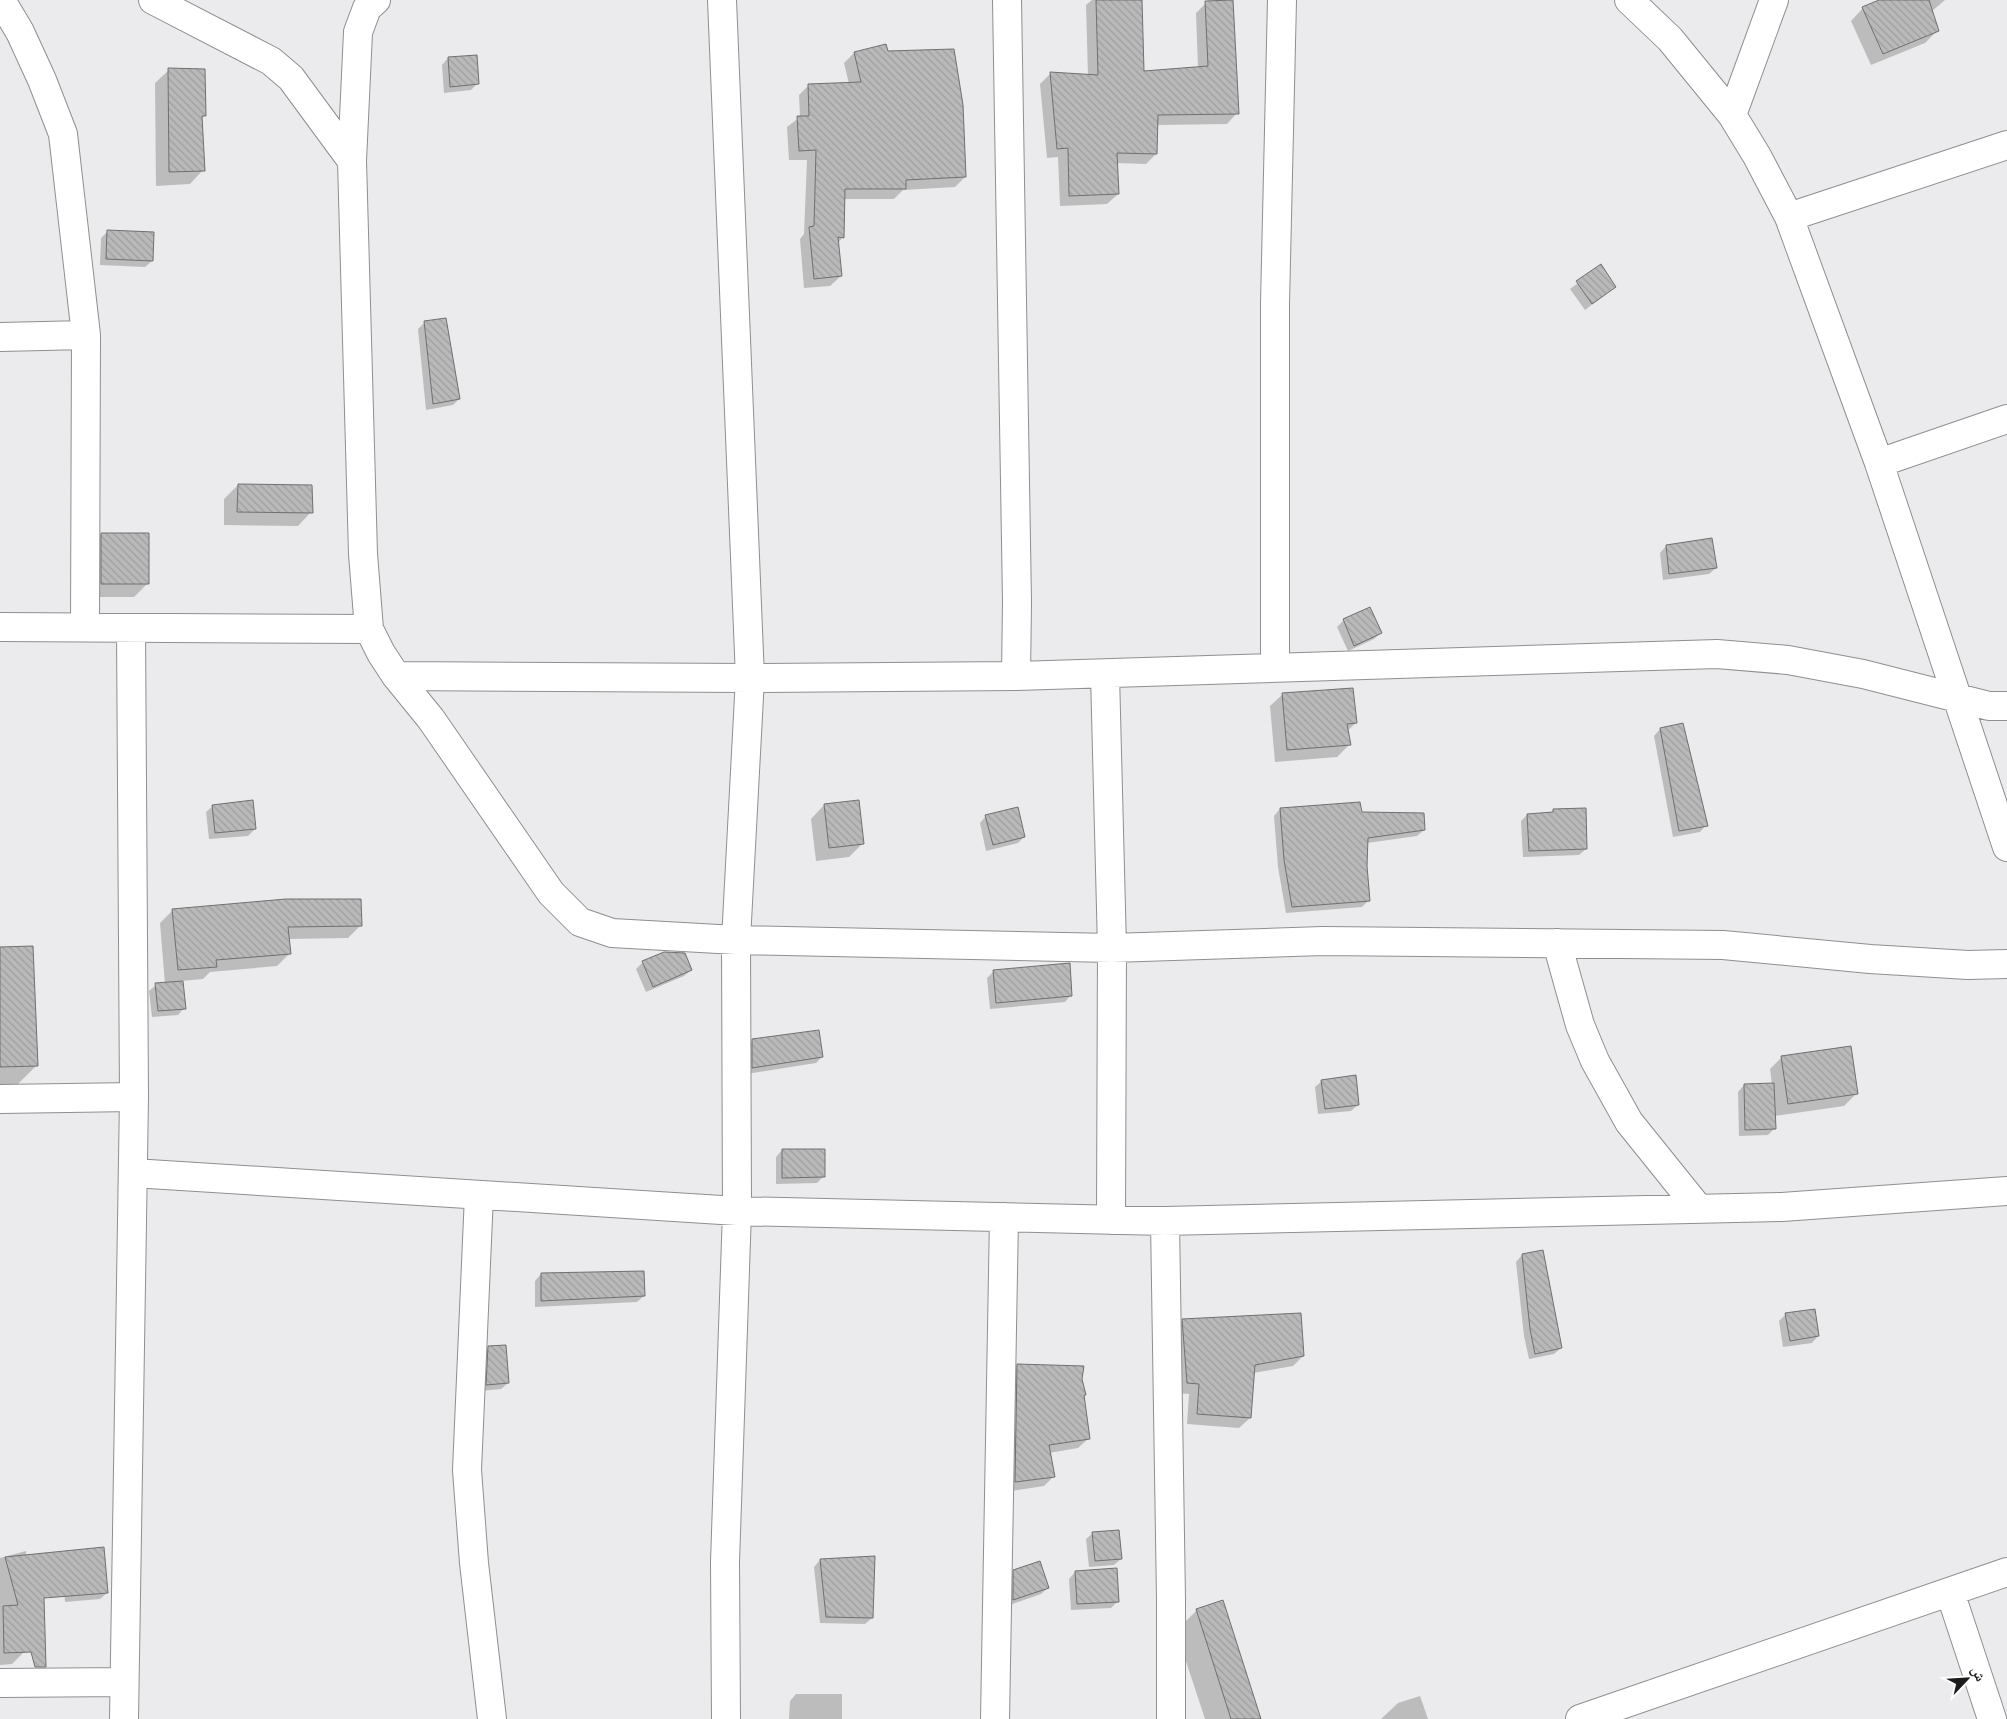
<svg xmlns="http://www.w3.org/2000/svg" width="2007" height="1719" viewBox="0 0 2007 1719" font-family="'Archivo Narrow','Noto Naskh Arabic',sans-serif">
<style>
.shadow{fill:#0003}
.building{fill:url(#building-back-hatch);stroke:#707071}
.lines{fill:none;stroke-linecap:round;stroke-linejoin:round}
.minor-casing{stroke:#8f8f91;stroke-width:30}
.minor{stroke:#fff;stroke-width:28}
</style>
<defs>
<pattern id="building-back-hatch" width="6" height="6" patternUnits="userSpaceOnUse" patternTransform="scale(1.25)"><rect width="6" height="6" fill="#b9b9ba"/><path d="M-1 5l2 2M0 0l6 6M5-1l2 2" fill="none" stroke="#9e9e9f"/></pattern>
</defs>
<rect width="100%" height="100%" fill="#ebebed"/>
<path class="shadow" d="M1092 0H1141L1142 72 1198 68 1196 13 1206 3 1237 113 1227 124 1156 125V154L1146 164 1116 163 1118 194 1107 204 1060 206 1058 157 1047 158 1040 84 1050 74 1088 76 1086 5Z
M1882 0H1945L1931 12 1937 31 1925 43 1871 65 1851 21 1863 8Z
M887 52 965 177 955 187 903 190 894 199H844L843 237 838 243 841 276 830 286 804 288 800 239 804 234 807 160H789L787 127 800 117 799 95 809 85 849 84 844 63 854 53Z
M448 58 478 83 471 90 444 93 442 65Z
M169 70 204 116 201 119 203 170 190 184 156 186 155 83Z
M108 231 152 261 145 267 100 265 101 238Z
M1601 266 1615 287 1585 310 1570 289Z
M425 322 459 399 453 405 426 410 418 329Z
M238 485 311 512 298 526 224 525V499Z
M101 534 148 583 134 597H88V548Z
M1666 546 1716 568 1709 574 1663 580 1660 553Z
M1344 620 1380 633 1374 639 1348 651 1337 627Z
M1283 694 1356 723 1347 731 1349 745 1337 757 1275 762 1270 706Z
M1682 724 1706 825 1700 832 1673 837 1654 736 1660 729Z
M824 805 863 843 849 857 816 861 811 819Z
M213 806 255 829 248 836 209 839 206 812Z
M1280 809 1361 813 1424 830 1417 836 1367 843 1366 866 1369 900 1362 907 1286 913 1278 867 1274 816Z
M1554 810 1586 849 1579 855 1523 857 1521 821 1527 815 1551 813Z
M986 816 1024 837 1018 843 986 851 980 823Z
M173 910 361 925 348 938 288 939 290 953 277 966 210 972 203 979 181 981 184 1008 178 1015 152 1017 149 991 156 985 165 984 160 923Z
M0 951 37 1065 16 1086H0Z
M643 962 691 970 684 976 646 992 636 969Z
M1068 964 1071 995 1065 1002 990 1009 987 978 993 972Z
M753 1040 822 1057 816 1063 746 1074V1047Z
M1782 1057 1856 1094 1844 1106 1774 1116V1129L1768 1135 1739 1136 1738 1092 1744 1085H1772L1770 1069Z
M1322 1081 1358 1105 1351 1111 1318 1114 1315 1087Z
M782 1150 824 1176 817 1183 776 1184V1157Z
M1522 1255 1561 1348 1554 1354 1529 1359 1524 1336 1516 1262Z
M541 1274 644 1296 637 1302 535 1307V1281Z
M1786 1314 1818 1336 1812 1343 1783 1347 1779 1321Z
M1183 1320 1303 1356 1293 1366 1253 1373 1250 1418 1239 1428 1187 1424 1189 1394 1177 1393 1172 1330Z
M489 1347 508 1383 501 1389 480 1391 482 1354Z
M1017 1365 1081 1379 1089 1438 1078 1448 1049 1453 1054 1476 1044 1486 1005 1492 1007 1376Z
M1093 1533 1121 1559 1114 1565 1089 1567 1086 1539Z
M26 1551 24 1652 12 1664 0 1665V1558Z
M62 1559 107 1593 100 1599 65 1602Z
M820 1560 872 1618 865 1624 820 1623 814 1567Z
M1014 1571 1048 1588 1041 1594 1007 1606V1578Z
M1075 1572 1118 1601 1111 1608 1071 1610 1069 1579Z
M1197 1610 1260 1719H1205L1176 1631Z
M796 1694H842V1719H789L790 1701Z
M1420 1696 1428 1719H1381L1398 1703Z"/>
<path class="building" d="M1096 0H1142L1144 71 1208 66 1205 1 1233 0 1239 114 1158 115 1157 154 1117 153 1119 194 1069 196 1068 148 1057 149 1050 72 1098 75Z
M1879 0H1929L1939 31 1883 54 1862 7Z
M886 44 888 51 954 49 963 105 966 177 906 180V189H845L844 238 838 237 842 276 814 279 809 227 814 226 816 150 799 151 797 116H809L808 84 861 82 854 52Z
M477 55 479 84 450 87 448 57Z
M168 68 205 69 206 116H202L205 171 169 172Z
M107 230 154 232 153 261 106 259Z
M1601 264 1616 287 1592 304 1576 281Z
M446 318 460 399 433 404 424 321Z
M238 484 312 485 313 513 237 512Z
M101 533H149V584H101Z
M1712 538 1717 568 1669 574 1666 545Z
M1370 607 1382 633 1354 646 1343 619Z
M1353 688 1357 723 1347 724 1351 745 1287 750 1282 693Z
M1683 723 1708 826 1679 831 1660 728Z
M253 800 256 829 215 833 212 805Z
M859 800 864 844 829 848 824 804Z
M1360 802 1362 812 1424 813 1425 830 1368 838 1367 866 1370 901 1292 907 1284 860 1280 808Z
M1018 807 1025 837 993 845 985 815Z
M1586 808 1587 849 1529 851 1527 814 1553 812V809Z
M286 899H361L362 926 288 927 291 954 216 960 217 967 178 970 172 909Z
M33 946 38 1066 0 1067V947Z
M664 952 685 953 692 970 653 987 642 961Z
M1070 963 1072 996 996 1003 993 970Z
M183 981 186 1009 158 1011 155 983Z
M819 1030 823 1057 752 1068V1039Z
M1851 1046 1858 1094 1788 1104 1781 1056Z
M1356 1075 1359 1105 1325 1109 1321 1080Z
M1774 1083 1776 1129 1745 1130 1744 1084Z
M782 1149H825V1177L782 1178Z
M1543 1250 1562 1348 1535 1354 1530 1329 1522 1254Z
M644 1271 645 1296 541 1301V1273Z
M1815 1309 1819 1336 1790 1341 1785 1313Z
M1301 1313 1304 1356 1255 1365 1251 1418 1197 1414 1199 1384 1187 1383 1182 1319Z
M506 1345 509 1383 486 1385 488 1346Z
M1017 1364 1084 1366 1082 1379 1086 1395H1084L1090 1439 1049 1445 1055 1477 1015 1482Z
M1119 1530 1122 1559 1095 1561 1092 1532Z
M104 1547 108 1593 44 1598 46 1667H35L31 1652 4 1653 3 1606 18 1605 5 1557Z
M875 1556 873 1618 826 1617 820 1559Z
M1040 1561 1049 1588 1013 1600V1570Z
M1117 1568 1119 1602 1077 1604 1075 1571Z
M1223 1600 1261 1719H1231L1196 1609Z"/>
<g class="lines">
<g class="minor-casing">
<path id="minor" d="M1 0 20 32 42 80 63 134 86 335 85 627
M153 0 271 61 291 78 352 161
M376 0 367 8 358 32 352 161 363 554 369 629 381 653 396 676 431 719 551 893 580 922 612 933 736 940 1112 948 1323 941 1723 945 1870 959 1968 965 2007 964
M722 0 750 678 736 940 737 1211 725 1562 726 1719
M1007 0 1017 602 1016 676
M1629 0 1670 39 1732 115 1757 156 1789 217 1879 463 2007 847
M1732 115 1774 0
M1789 217 2007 145
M0 337 86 335
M1879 463 2007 419
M0 627 369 629
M1275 667V304L1282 0
M1105 674 1112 948 1111 1220
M396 676 750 678 1016 676 1717 654 1788 660 1863 674 1989 706H2007
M1557 943 1580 1025 1595 1061 1629 1122 1699 1209
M0 1099 134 1097
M133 1173 737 1211 1165 1221 1782 1207 2007 1191
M479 1195 467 1470 474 1563 492 1719
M1165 1221 1171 1599V1719
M1950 1592 1992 1719
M0 1683 124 1682
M124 1719 134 1097 131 629
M995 1719 1004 1217
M1580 1719 2007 1572"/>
</g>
<use href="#minor" class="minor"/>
</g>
<g transform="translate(1967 1679) rotate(65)" stroke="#ffffff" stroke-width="4" paint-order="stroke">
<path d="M0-4L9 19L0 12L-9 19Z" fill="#1b1b1b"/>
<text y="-8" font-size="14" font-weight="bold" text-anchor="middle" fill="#1b1b1b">ش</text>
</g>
</svg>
